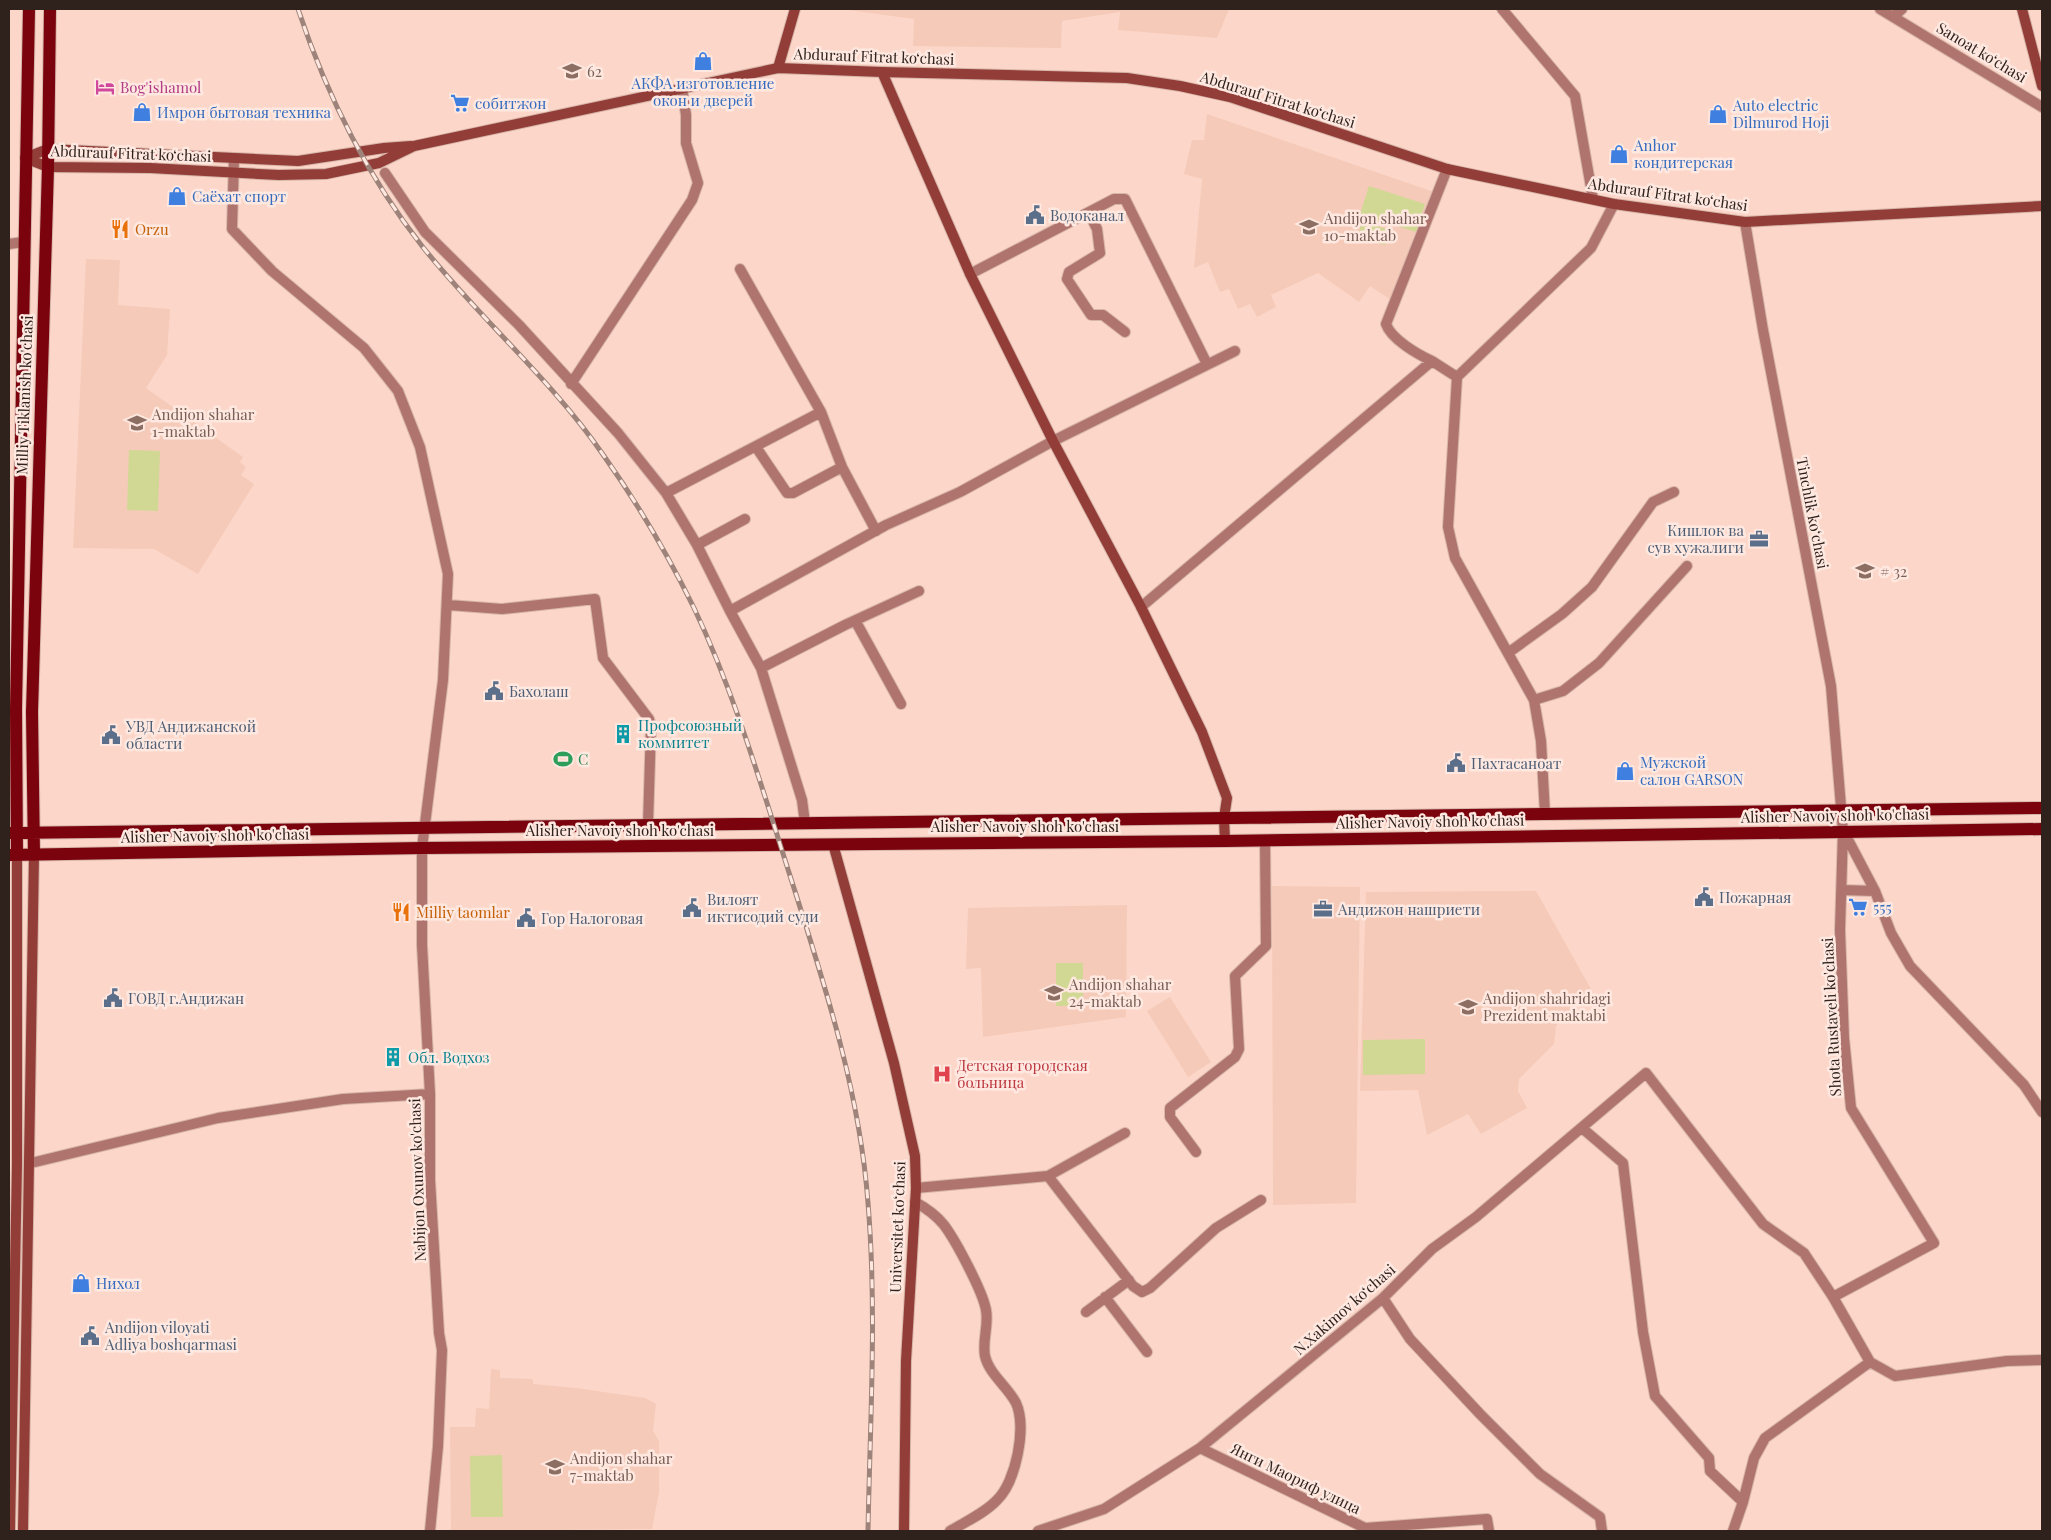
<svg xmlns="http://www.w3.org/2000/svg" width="2051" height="1540" viewBox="0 0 2051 1540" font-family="'Playfair Display',serif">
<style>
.built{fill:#f5cab9}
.green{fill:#d1d893}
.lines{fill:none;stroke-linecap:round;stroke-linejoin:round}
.street-casing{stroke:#d7b6aa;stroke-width:12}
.secondary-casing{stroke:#d7b6aa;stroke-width:12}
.primary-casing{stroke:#d7b6aa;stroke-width:14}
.street{stroke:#b0746e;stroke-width:10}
.secondary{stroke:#933d38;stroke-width:10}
.primary{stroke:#7a030e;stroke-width:12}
.rail-casing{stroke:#9d837a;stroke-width:5}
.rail{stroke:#fee8e0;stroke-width:3;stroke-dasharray:9;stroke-linecap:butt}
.labels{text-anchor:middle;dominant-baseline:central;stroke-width:5;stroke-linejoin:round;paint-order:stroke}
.street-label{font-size:15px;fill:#2f221d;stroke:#fee8e0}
.education-label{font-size:15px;fill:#785e54;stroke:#fee8e0;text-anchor:start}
.shop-label{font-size:15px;fill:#366cbe;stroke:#fee8e0;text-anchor:start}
.hotel-label{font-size:15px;fill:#b23c85;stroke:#fee8e0;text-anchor:start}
.service-label{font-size:15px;fill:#4e5e75;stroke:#fee8e0;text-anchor:start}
.food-label{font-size:15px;fill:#c56008;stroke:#fee8e0;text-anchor:start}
.culture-label{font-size:15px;fill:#0d838f;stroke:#fee8e0;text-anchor:start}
.leisure-label{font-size:15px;fill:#27864d;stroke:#fee8e0;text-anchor:start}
.health-label{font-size:15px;fill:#be3a42;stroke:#fee8e0;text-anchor:start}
</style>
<rect width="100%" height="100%" fill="#fcd7c9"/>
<path class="built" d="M841 9H1229L1217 38 1118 30 1120 12 1062 21 1061 48 913 46 914 19Z
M1207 114 1434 192 1391 300 1370 286 1359 302 1318 273 1271 295 1276 307 1257 317 1250 304 1238 309 1229 289 1220 292 1208 262 1194 268 1202 179 1184 174 1192 140H1204Z
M86 259 120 260 118 305 170 309 167 355 146 388 243 457 240 462 246 467 241 475 254 484 198 574 154 549 73 548Z
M1272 886 1360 887 1356 1203 1273 1205Z
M1536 891 1591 989 1556 1026 1554 1044 1519 1079 1518 1091 1527 1108 1481 1134 1468 1114 1427 1135 1418 1090 1360 1091 1366 892Z
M1127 905 1126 1017 983 1037 981 968 966 969 968 908Z
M1170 997 1211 1062 1188 1077 1147 1011Z
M491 1369 500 1370V1378L533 1379V1384L576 1388 645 1398 656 1404 653 1431 659 1441V1492L652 1529 451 1531 450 1427H475L476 1408 489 1409Z"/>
<path class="green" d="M1369 186 1425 204 1416 232 1360 214Z
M1362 221 1389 230 1385 245 1358 237Z
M129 450 160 451 158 511 127 510Z
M1056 963H1083V1006H1056Z
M1425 1039V1074L1363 1075V1040Z
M502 1455 503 1517H471L470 1456Z"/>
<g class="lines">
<g class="street-casing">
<path id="street" d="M1502 9 1575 96 1593 199
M1880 9 2042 107
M1893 17 1902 9
M234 158 232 229 272 271 364 348 398 391 420 447 448 574 443 680 422 848V945L430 1094V1180L439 1333 442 1350 438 1446 430 1531
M385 173 425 232 519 325 618 433 666 493 697 545 730 611 886 525 960 492 1053 441 1235 351
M1089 213 1097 229 1100 253 1069 272 1067 279 1091 315H1103L1125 332
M1745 222 1763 330 1831 686 1843 831 1840 930 1844 1038 1851 1108 1934 1243 1833 1297 1870 1362 1895 1376 2007 1361 2042 1360
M9 244 23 242
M740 269 821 412 842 467 876 531
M970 274 1114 199H1125L1207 364
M1432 361C1417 354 1391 339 1386 324L1447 169
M571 384 692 200 698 183 686 143V115L682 88
M756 447 787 493H793L842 467
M666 493 821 412
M697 545 745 519
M448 605 502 609 595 599 603 658 649 719 651 726 648 825
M1141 607 1432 361 1457 377
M730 611 761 668 802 800 805 823
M856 622 901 704
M1508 653 1562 614 1592 587 1653 502 1674 492
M761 668 845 625 919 591
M1534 700 1563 691 1599 663 1687 566
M1545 814 1541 741 1534 700 1455 558 1448 527 1457 377 1591 248 1614 204
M1844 832 1875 891 1891 933 1910 966 2024 1085 2042 1112
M1842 890 1875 891
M1582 1128 1623 1163 1643 1332 1655 1396 1709 1458 1710 1471 1743 1502
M1196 1152 1170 1117V1108L1235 1057 1239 1049 1235 976 1266 946 1265 840
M31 1163 218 1118 343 1099 430 1094
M1048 1176 1133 1286 1142 1292 1150 1288 1216 1228 1261 1200
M916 1188 1048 1176 1125 1133
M915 1202C926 1208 936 1215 944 1225 956 1241 983 1292 986 1310 989 1325 982 1341 985 1356 989 1374 1008 1387 1016 1403 1027 1427 1016 1482 997 1500 985 1513 965 1522 950 1531
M1105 1297 1147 1352
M1383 1298 1410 1339 1480 1414 1540 1474 1600 1517 1602 1531
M1086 1312 1129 1280
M1200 1448 1365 1528 1487 1519 1489 1531
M1038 1531 1104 1509 1200 1448 1383 1298 1432 1249 1476 1217 1646 1073 1763 1224 1804 1253 1833 1297
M1733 1531 1743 1502 1754 1458 1765 1438 1870 1362"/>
</g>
<g class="secondary-casing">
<path id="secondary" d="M2022 9 2042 86
M778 68 795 9
M882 72 970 274 1053 441 1141 607 1202 732 1227 798 1224 818 1225 841
M25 158 48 167 150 168 279 175 326 174 379 163 414 146 778 68 882 72 1127 78 1180 86 1230 97 1447 169 1614 204 1745 222 2042 206
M25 158 48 149 298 161 384 148 411 146
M833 844 894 1063 915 1156 916 1188 906 1361 904 1531
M10 1531 17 1164V855
M23 1531 34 855"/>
</g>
<g class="primary-casing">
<path id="primary" d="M9 833 2042 808
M9 855 422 848 1225 841 2042 829
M17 855 16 709 29 9
M34 855 32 712 48 167 50 9"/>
</g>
<use href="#street" class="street"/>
<use href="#secondary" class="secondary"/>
<use href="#primary" class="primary"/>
<g class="rail-casing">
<path id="rail" d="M298 9C326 93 367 176 422 246 480 319 551 379 604 456 638 504 668 555 694 608 736 696 763 792 793 885 826 989 860 1094 868 1203 877 1312 870 1422 868 1531"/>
</g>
<use href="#rail" class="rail"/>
</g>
<defs>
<g id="shop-bare" transform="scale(1.5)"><path d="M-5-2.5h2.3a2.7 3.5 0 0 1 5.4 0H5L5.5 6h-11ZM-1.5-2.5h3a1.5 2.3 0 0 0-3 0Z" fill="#3f7fe0" stroke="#fee8e0" stroke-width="2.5" paint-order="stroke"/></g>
<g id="school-bare" transform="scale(1.5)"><path d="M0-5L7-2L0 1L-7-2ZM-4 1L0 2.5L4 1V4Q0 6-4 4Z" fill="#8d6e63" stroke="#fee8e0" stroke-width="2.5" paint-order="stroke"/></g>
<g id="hotel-bare" transform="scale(1.5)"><path d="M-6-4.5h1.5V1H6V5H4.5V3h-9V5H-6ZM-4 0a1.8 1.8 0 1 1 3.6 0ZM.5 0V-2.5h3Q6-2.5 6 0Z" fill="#d1479c" stroke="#fee8e0" stroke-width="2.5" paint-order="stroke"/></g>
<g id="supermarket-bare" transform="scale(1.5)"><path d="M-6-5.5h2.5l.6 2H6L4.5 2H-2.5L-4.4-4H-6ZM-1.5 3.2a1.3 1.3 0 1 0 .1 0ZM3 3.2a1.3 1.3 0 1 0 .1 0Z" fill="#3f7fe0" stroke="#fee8e0" stroke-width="2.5" paint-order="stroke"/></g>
<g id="civic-bare" transform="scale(1.5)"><path d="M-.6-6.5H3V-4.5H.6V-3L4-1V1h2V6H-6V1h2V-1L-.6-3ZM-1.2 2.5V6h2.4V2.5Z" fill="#5c6f8a" stroke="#fee8e0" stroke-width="2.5" paint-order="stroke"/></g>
<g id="restaurant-bare" transform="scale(1.5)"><path d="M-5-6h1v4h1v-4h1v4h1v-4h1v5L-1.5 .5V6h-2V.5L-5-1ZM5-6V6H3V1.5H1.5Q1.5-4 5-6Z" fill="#e8710a" stroke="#fee8e0" stroke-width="2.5" paint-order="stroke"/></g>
<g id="office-bare" transform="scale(1.5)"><path d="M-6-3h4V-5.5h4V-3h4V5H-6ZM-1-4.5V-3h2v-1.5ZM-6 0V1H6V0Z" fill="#5c6f8a" stroke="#fee8e0" stroke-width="2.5" paint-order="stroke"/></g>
<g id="building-bare" transform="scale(1.5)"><path d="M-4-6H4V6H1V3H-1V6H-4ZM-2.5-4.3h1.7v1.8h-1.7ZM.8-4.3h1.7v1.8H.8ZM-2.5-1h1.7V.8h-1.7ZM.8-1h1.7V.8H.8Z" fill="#0f9aa8" stroke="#fee8e0" stroke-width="2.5" paint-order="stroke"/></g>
<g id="stadium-bare" transform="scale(1.5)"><path d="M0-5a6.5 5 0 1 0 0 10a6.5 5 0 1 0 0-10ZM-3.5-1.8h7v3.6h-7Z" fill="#2e9e5b" stroke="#fee8e0" stroke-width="2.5" paint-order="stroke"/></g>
<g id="hospital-bare" transform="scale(1.5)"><path d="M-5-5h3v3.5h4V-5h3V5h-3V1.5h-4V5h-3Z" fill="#e0444e" stroke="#fee8e0" stroke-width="2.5" paint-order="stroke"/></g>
</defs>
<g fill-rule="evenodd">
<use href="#shop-bare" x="703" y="61"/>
<use href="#school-bare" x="572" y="71"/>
<use href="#hotel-bare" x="105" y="87"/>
<use href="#supermarket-bare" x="460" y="103"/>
<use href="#shop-bare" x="142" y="112"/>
<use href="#shop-bare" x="1718" y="114"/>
<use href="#shop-bare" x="1619" y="154"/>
<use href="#shop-bare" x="177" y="196"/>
<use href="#civic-bare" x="1035" y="215"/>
<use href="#school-bare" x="1309" y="227"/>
<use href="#restaurant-bare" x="120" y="229"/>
<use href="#school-bare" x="137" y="423"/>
<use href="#office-bare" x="1759" y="539"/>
<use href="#school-bare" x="1865" y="571"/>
<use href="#civic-bare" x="494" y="691"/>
<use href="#building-bare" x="623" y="734"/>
<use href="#civic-bare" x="111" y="735"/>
<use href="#stadium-bare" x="563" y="759"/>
<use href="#civic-bare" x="1456" y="763"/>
<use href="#shop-bare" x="1625" y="771"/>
<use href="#civic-bare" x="1704" y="897"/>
<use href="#supermarket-bare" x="1858" y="907"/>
<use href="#civic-bare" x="692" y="908"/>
<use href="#office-bare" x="1323" y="909"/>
<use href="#restaurant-bare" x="401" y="912"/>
<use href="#civic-bare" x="526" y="918"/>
<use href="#school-bare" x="1054" y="993"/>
<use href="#civic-bare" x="113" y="998"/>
<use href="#school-bare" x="1468" y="1007"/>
<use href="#building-bare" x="393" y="1057"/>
<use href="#hospital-bare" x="942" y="1074"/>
<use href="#shop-bare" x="81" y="1283"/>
<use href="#civic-bare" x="90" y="1336"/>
<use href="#school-bare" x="555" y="1467"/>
</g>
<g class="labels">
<g class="street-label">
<text transform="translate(1982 52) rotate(31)">Sanoat koʻchasi</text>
<text transform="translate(874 56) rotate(2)">Abdurauf Fitrat koʻchasi</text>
<text transform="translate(1278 99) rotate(17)">Abdurauf Fitrat koʻchasi</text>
<text transform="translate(131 153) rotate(2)">Abdurauf Fitrat koʻchasi</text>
<text transform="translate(1668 194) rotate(8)">Abdurauf Fitrat koʻchasi</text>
<text transform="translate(24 395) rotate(-88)">Milliy Tiklanish ko'chasi</text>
<text transform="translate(1813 513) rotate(79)">Tinchlik kо‘chasi</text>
<text transform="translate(1835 815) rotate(-1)">Alisher Navoiy shoh ko'chasi</text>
<text transform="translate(1430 821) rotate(-1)">Alisher Navoiy shoh ko'chasi</text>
<text x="1025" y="826">Alisher Navoiy shoh ko'chasi</text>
<text x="620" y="830">Alisher Navoiy shoh ko'chasi</text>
<text transform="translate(215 835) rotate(-1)">Alisher Navoiy shoh ko'chasi</text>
<text transform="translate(1831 1017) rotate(-93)">Shota Rustaveli ko'chasi</text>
<text transform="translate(417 1180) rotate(-92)">Nabijon Oxunov ko'chasi</text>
<text transform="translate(897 1227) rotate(-88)">Universitet kо‘chasi</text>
<text transform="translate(1344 1309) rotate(-41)">N.Xakimov koʻchasi</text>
<text transform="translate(1296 1478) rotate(26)">Янги Маориф улица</text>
</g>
<g class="education-label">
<text x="587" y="71">62</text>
<text x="1324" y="218">Andijon shahar<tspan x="1324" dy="17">10-maktab</tspan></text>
<text x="152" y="414">Andijon shahar<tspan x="152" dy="17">1-maktab</tspan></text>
<text x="1880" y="571"># 32</text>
<text x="1069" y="984">Andijon shahar<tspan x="1069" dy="17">24-maktab</tspan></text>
<text x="1483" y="998">Andijon shahridagi<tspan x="1483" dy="17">Prezident maktabi</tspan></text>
<text x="570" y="1458">Andijon shahar<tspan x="570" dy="17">7-maktab</tspan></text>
</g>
<g class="shop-label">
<text x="703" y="83" text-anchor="middle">АКФА изготовление<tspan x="703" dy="17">окон и дверей</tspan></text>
<text x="475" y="103">собитжон</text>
<text x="1733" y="105">Auto electric<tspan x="1733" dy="17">Dilmurod Hoji</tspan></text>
<text x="157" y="112">Имрон бытовая техника</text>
<text x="1634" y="145">Anhor<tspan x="1634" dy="17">кондитерская</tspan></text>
<text x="192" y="196">Саёхат спорт</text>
<text x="1640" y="762">Мужской<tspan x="1640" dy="17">салон GARSON</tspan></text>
<text x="1873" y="907">555</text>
<text x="96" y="1283">Нихол</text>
</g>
<g class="hotel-label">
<text x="120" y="87">Bog'ishamol</text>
</g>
<g class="service-label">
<text x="1050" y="215">Водоканал</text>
<text x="1744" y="530" text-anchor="end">Кишлок ва<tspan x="1744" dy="17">сув хужалиги</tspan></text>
<text x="509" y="691">Бахолаш</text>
<text x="126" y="726">УВД Андижанской<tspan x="126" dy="17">области</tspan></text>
<text x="1471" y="763">Пахтасаноат</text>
<text x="1719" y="897">Пожарная</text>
<text x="707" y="899">Вилоят<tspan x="707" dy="17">иктисодий суди</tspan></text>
<text x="1338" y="909">Андижон нашриети</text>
<text x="541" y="918">Гор Налоговая</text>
<text x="128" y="998">ГОВД г.Андижан</text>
<text x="105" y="1327">Andijon viloyati<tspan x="105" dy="17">Adliya boshqarmasi</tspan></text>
</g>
<g class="food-label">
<text x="135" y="229">Orzu</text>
<text x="416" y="912">Milliy taomlar</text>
</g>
<g class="culture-label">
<text x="638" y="725">Профсоюзный<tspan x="638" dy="17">коммитет</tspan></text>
<text x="408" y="1057">Обл. Водхоз</text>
</g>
<g class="leisure-label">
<text x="578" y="759">С</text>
</g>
<g class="health-label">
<text x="957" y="1065">Детская городская<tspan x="957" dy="17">больница</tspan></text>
</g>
</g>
<rect width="2051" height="1540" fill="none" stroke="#2f221d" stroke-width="20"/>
</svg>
